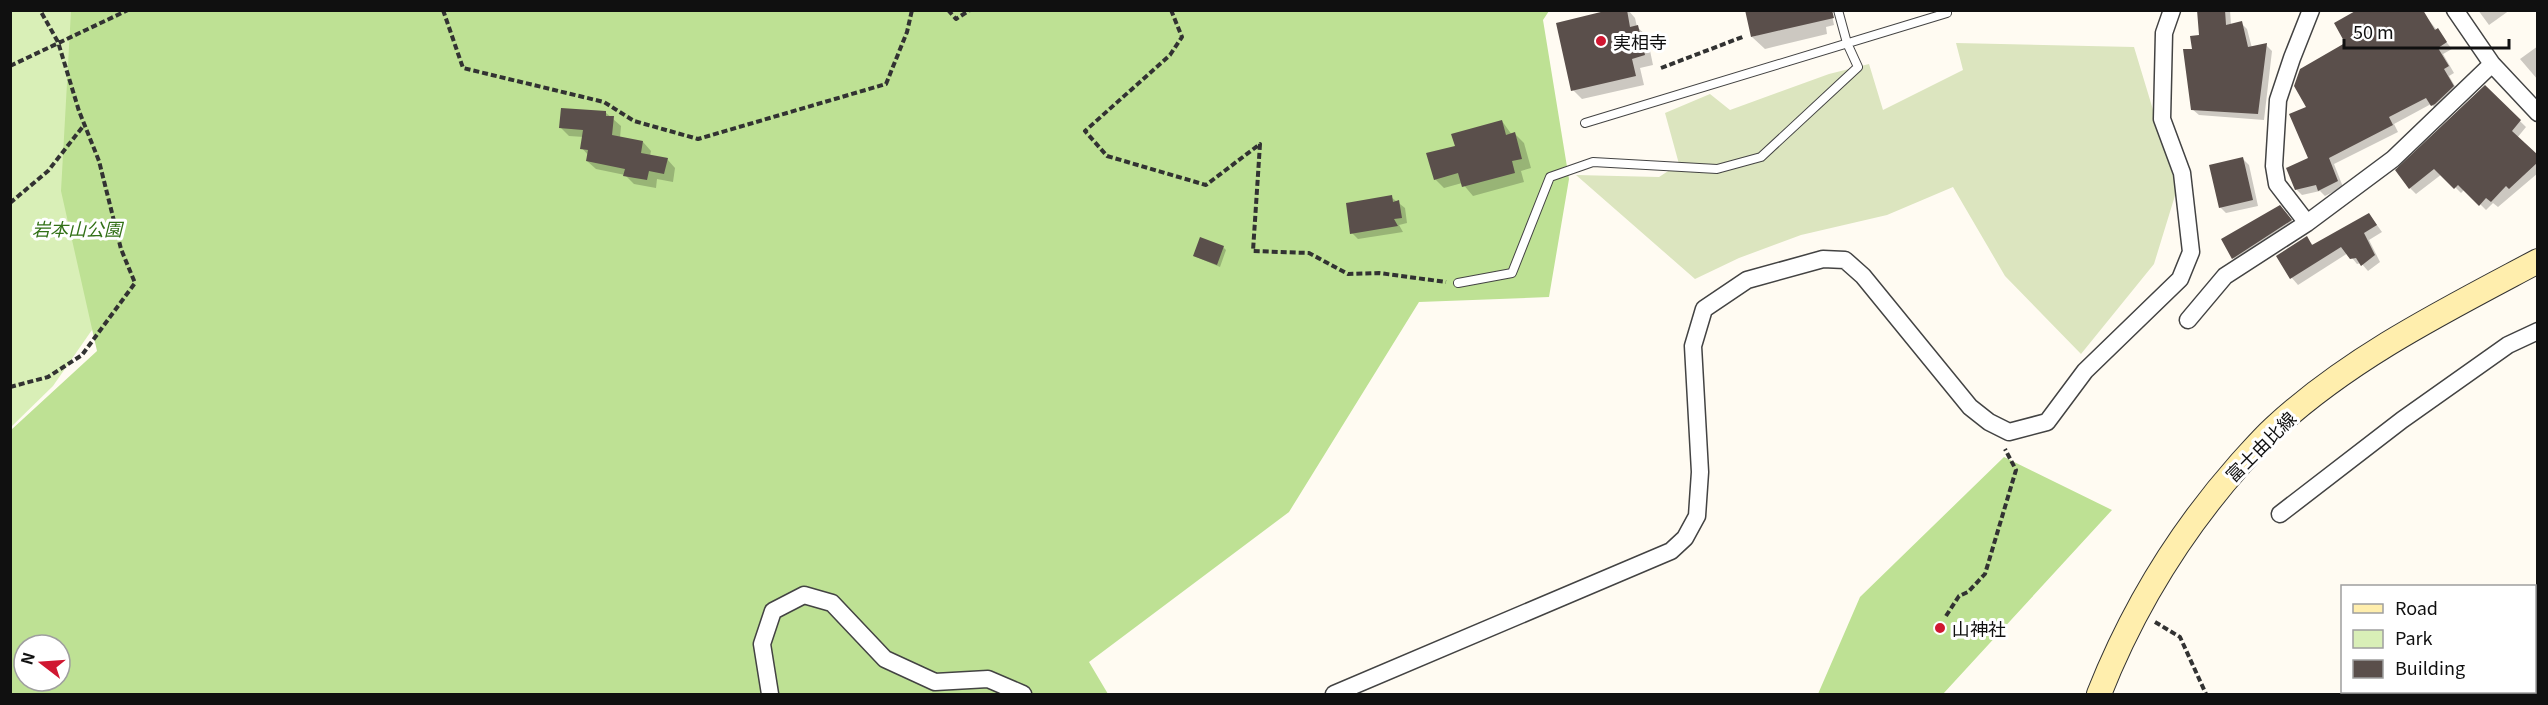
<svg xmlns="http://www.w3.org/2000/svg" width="2548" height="705" viewBox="0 0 2548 705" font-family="Georgia,'Noto Sans JP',serif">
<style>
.green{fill:#d9efb7}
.forest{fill:#bee194;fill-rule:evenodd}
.cemetery{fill:#dce5bf}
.shadow{fill:#0003}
.building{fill:#5a4f4b}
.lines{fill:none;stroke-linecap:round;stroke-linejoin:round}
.lane-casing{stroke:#434343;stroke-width:10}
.street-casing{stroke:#434343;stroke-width:19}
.secondary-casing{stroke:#323232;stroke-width:26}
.path{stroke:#323232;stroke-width:4;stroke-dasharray:6 3;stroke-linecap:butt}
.lane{stroke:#fff;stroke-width:8}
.street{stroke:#fff;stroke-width:16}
.secondary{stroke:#ffeead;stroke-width:24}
.poi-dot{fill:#d01731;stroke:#fff;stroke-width:2}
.labels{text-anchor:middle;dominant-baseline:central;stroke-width:6;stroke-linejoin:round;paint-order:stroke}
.poi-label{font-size:18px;fill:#101010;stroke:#fff;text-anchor:start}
.park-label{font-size:18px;font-style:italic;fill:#327017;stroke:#fff}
.street-label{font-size:18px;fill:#101010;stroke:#fff}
</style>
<rect width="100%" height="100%" fill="#fffbf2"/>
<path class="green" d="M11 11H158L151 245 53 386 11 427Z"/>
<path class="forest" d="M71 11H1549L1543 20 1569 179 1549 297 1419 302 1289 512 1089 662 1108 694H11V430L97 351 61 191ZM24 645H60V681H24Z
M2004 457 2112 510 1943 694H1818L1860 597Z"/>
<path class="cemetery" d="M1956 43 2134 47 2177 189 2154 264 2081 354 2005 276 1953 187 1887 215 1801 235 1739 258 1695 279 1576 175 1659 177 1679 164 1665 113 1710 94 1730 110 1829 74 1869 64 1883 110 1963 70Z"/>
<path class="shadow" d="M1615 10H1628L1635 18 1637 27 1647 36 1653 65 1640 68 1644 85 1582 99 1573 90Z
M1831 10 1834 25 1826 27 1827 34 1765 49 1752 37Z
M2198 10H2230L2231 25 2241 23 2247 29 2252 48 2266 45 2272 51 2264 120 2199 115 2192 109 2193 50 2201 37Z
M2478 10H2510L2489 25Z
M2424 14 2452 49 2443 54 2454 73 2449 76 2459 93 2438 111 2431 104 2394 124 2398 132 2334 164 2343 187 2325 196 2320 191 2302 195 2296 189 2310 159 2308 108Z
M2538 46V80L2520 59Z
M2485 87 2526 127 2517 138 2538 157V173L2498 207 2493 203 2486 210 2465 189 2461 193 2442 174 2416 194 2410 188Z
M605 112 621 126 620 138 643 142 651 151 650 156 667 159 675 168 673 182 657 179 656 188 634 184 625 175 596 169 587 161 588 155 582 148 584 137 569 136 561 128Z
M1502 121 1512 135 1515 134 1524 143 1531 168 1521 171 1524 182 1473 196 1462 183 1444 188 1435 179 1456 147Z
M2243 159 2249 165 2258 206 2226 213 2220 207Z
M1391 197 1405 208 1407 223 1399 225 1403 232 1358 239 1352 233Z
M2286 213 2297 227 2239 264 2233 258Z
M2369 214 2382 232 2369 240 2380 262 2368 271 2361 263 2357 264 2348 253 2298 285 2292 278 2278 256 2306 238 2314 246Z
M1223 247 1226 250 1220 267 1194 256Z"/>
<path class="building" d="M1609 10H1627L1630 27 1638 25 1645 55 1632 59 1636 76 1571 91 1556 23Z
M1745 10H1832L1834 18 1751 37Z
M2197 10H2225L2226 25 2242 21 2248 47 2267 43 2258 114 2191 110 2183 49H2192L2190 36 2199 35Z
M2357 10H2423L2435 30 2438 28 2447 42 2438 48 2449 66 2444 69 2454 86 2435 104 2431 106 2426 98 2389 117 2393 125 2329 158 2338 181 2318 191 2316 185 2295 190 2286 168 2308 158 2289 114 2306 107 2294 86 2300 69 2345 43 2334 23Z
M2485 85 2521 120 2512 131 2538 155V162L2509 189 2506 186 2491 202 2486 198 2479 206 2458 185 2454 189 2434 169 2409 189 2395 170Z
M561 108 606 111V116H614L612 135 643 141 641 153 668 158 664 174 649 171 647 180 623 176 625 169 586 161 588 150 580 149 583 130 559 128Z
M1502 120 1506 135 1515 132 1522 159 1512 161 1515 173 1462 187 1458 173 1434 180 1426 153 1455 146 1451 134Z
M2243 157 2253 200 2219 208 2209 165Z
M1392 195 1393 202 1399 200 1402 218 1394 219 1398 226 1350 234 1346 203Z
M2280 205 2292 220 2232 259 2221 239Z
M2369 213 2377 225 2364 233 2375 255 2361 266 2356 258 2350 259 2341 247 2290 279 2276 256 2307 236 2312 245Z
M1200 237 1224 246 1217 265 1193 256Z"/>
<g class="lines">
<g class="lane-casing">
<path id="lane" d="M1585 123 1947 13
M1458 283 1512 273 1550 177 1593 162 1717 169 1761 157 1858 67 1847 43 1838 10"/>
</g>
<g class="street-casing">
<path id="street" d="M2455 10 2492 64 2538 113
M2307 223 2277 184 2274 166 2278 100 2292 58 2311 10
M2188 320 2225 276 2307 223 2393 159 2492 64
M2280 514 2402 420 2508 345 2538 331
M2534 624 2538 621
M770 694 762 644 773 611 804 595 832 603 885 659 935 682 988 679 1023 694
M1334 694 1671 551 1685 538 1697 516 1700 472 1693 346 1704 309 1747 280 1823 259 1845 260 1863 276 1970 407 1989 422 2009 432 2047 422 2085 371 2180 279 2191 252 2182 173 2162 119 2164 33 2172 10
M2469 694 2472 692"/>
</g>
<g class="secondary-casing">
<path id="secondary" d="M2099 694C2133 608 2178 534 2240 464 2251 452 2262 439 2274 428 2351 357 2446 310 2538 261"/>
</g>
<path class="path" d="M443 10 463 68 604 102 634 121 698 139 886 84 907 32 912 10
M948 10 956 19 970 10
M1171 10 1182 37 1170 55 1085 131 1107 156 1206 185 1260 144 1253 251 1309 253 1348 274 1379 273 1446 282
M10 66 128 10
M1661 68 1745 36
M10 203 48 171 84 125
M10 387 48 377 82 355 135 283 121 249 99 161 79 111 58 42 40 10
M1946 616 1959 596 1968 592 1985 574 2016 470 2005 449
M2155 622 2180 637 2206 694"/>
<use href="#lane" class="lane"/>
<use href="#street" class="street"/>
<use href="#secondary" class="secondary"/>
</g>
<g class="poi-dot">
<circle cx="1601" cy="41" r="6"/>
<circle cx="1940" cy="628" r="6"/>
</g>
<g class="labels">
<g class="poi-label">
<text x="1613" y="41">実相寺</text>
<text x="1952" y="628">山神社</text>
</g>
<g class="park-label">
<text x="77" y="228">岩本山公園</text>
</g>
<g class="street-label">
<text transform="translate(2260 446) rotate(-45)">富士由比線</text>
</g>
</g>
<rect width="2548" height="705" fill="none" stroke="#101010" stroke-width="24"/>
<rect x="2341" y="585" width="195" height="108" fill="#ffffff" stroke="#9f9f9f" stroke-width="1.5"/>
<rect x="2353" y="604" width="30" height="9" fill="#ffeead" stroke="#9f9f9f" stroke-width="1.5"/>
<text x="2395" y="615" font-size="18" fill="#101010">Road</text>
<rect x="2353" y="630" width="30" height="18" fill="#d9efb7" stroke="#9f9f9f" stroke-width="1.5"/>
<text x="2395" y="645" font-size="18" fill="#101010">Park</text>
<rect x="2353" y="660" width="30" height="18" fill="#5a4f4b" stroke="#9f9f9f" stroke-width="1.5"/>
<text x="2395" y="675" font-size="18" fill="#101010">Building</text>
<g transform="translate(42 663) rotate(287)"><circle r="28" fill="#ffffff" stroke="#9f9f9f" stroke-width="1.5"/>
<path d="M0-4.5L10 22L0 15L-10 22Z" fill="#d01731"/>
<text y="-9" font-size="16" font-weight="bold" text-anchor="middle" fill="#101010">N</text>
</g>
<path d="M2344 39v9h165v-9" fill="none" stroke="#101010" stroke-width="3"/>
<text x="2353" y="39" font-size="18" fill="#101010" stroke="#ffffff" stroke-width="4.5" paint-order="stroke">50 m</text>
</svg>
